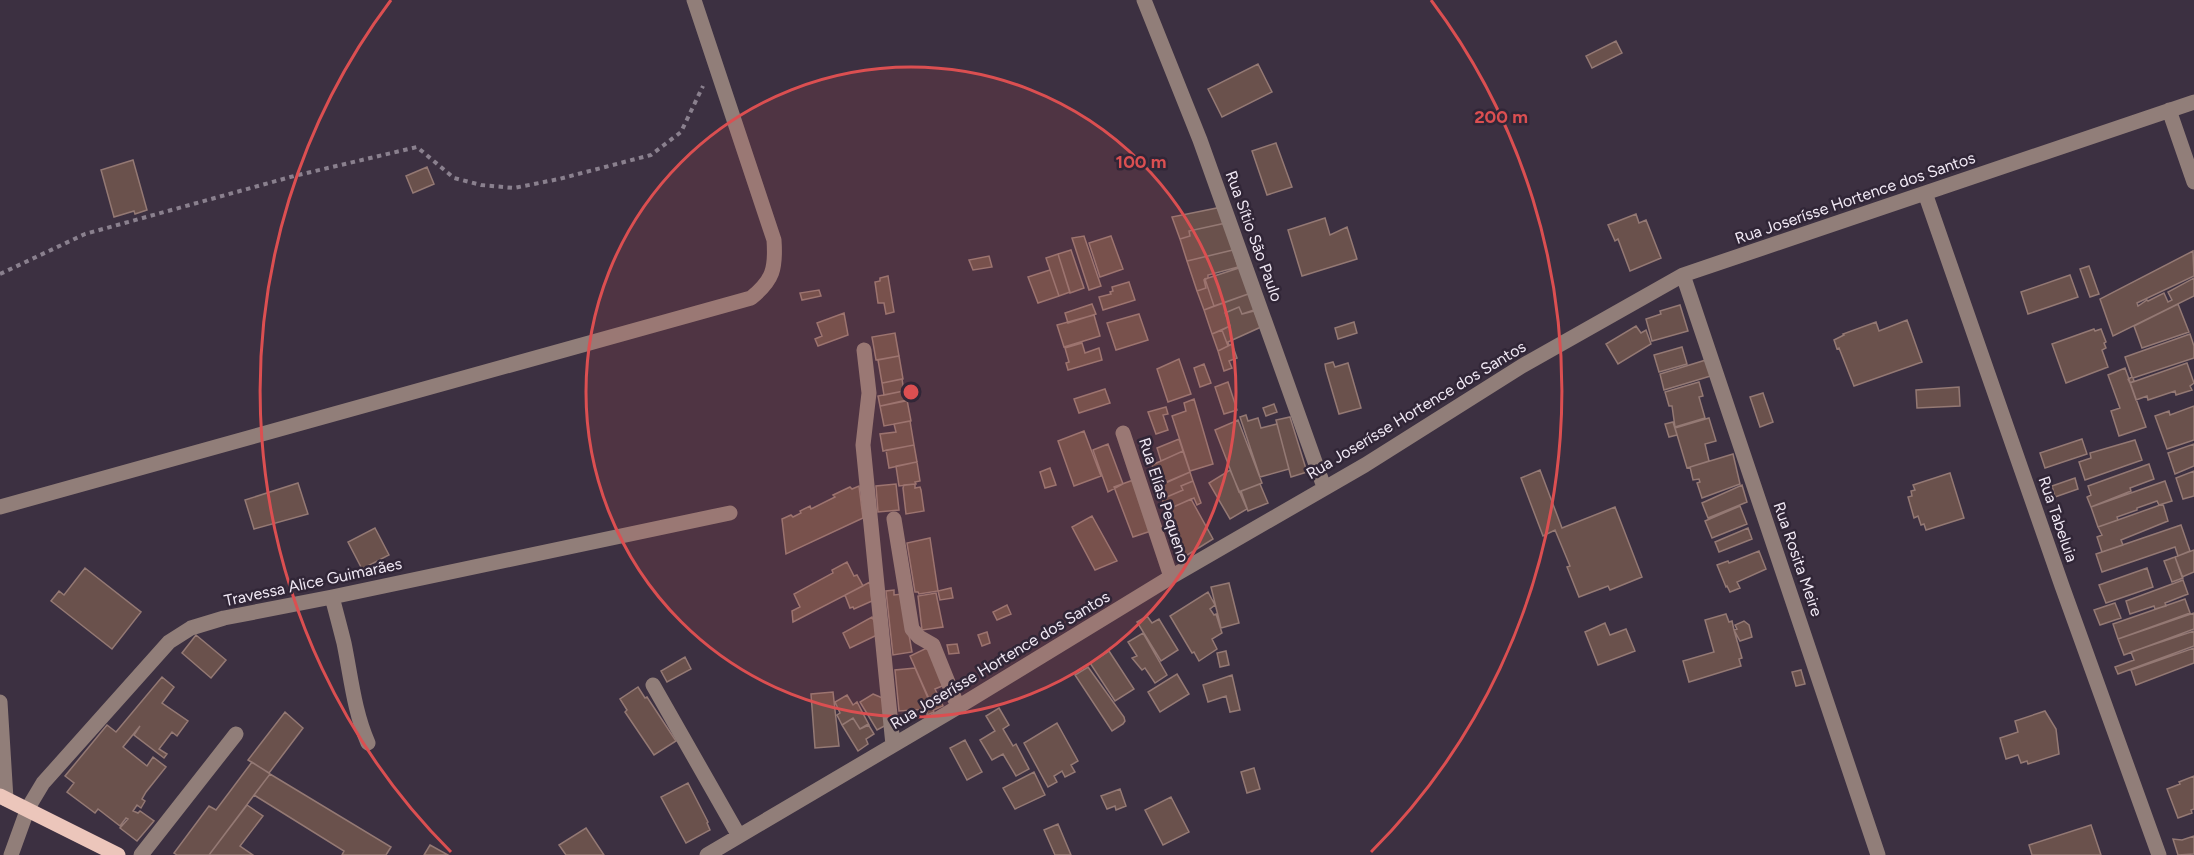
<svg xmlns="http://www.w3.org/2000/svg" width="2194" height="855" viewBox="0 0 2194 855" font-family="Figtree,sans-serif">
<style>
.building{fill:#6a514c;stroke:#947974;stroke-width:1.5}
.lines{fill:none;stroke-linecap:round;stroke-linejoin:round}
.path{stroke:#8a808e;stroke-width:4;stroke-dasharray:4.5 4.5;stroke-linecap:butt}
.minor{stroke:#917e79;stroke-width:15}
.major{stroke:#ecc6bb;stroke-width:15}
.ring{fill:none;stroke:#db4f51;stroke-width:3}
.labels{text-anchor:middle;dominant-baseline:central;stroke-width:5;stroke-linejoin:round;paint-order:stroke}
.street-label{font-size:16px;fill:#f1e9f5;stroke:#312637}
.centre{fill:#db4f51;stroke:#312637;stroke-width:3}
.ring-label{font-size:18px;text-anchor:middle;font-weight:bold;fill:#db4f51;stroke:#312637;stroke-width:5;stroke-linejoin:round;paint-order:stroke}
</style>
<rect width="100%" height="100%" fill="#3c3041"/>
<path class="building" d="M1616 41 1622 53 1592 68 1586 56Z
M1258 64 1272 92 1222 117 1208 89Z
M1276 143 1292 187 1267 195 1252 151Z
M133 160 147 210 135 214 134 211 114 217 101 170Z
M427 167 434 184 413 193 406 176Z
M1222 207 1226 223 1189 231 1190 236 1180 239 1172 217Z
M1636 214 1639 223 1646 220 1661 258 1630 271 1618 239 1615 241 1608 225Z
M1325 218 1330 235 1347 227 1357 259 1302 276 1288 230Z
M1226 223 1233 250 1187 261 1180 239 1190 236 1189 231Z
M1084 236 1101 286 1089 290 1072 238Z
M1111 236 1123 269 1100 277 1089 243Z
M1071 250 1084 288 1070 293 1058 254Z
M1233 250 1238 267 1208 275V278L1204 280 1206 288 1197 291 1187 261Z
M2193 251 2194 276 2137 303 2138 306 2147 300 2148 301 2164 293 2168 302 2172 300 2168 292 2194 278V296L2113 336 2100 299Z
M1058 254 1070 292 1059 296 1046 258Z
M989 256 992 267 973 270 969 260Z
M2089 266 2099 294 2090 297 2080 269Z
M1242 267 1251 293 1214 306 1205 279Z
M1050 270 1059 296 1038 303 1028 277Z
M2070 275 2078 297 2028 314 2021 292Z
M888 276 894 312 886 314 884 303H878L875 282 880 281V278Z
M1205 279 1214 306 1204 310 1197 291 1206 288 1204 280Z
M1129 282 1135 300 1103 310 1099 297 1111 294 1110 292 1113 291 1112 287Z
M819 290 821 296 802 300 800 293Z
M1251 293 1257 309 1242 314 1239 307 1225 313 1230 326 1212 334 1204 310Z
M1092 304 1096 314 1068 323 1065 313Z
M2178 304 2189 332 2142 348 2134 326Z
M1680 305 1688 331 1652 341 1646 319 1661 314 1660 311Z
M1239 307 1242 314 1254 311 1261 327 1228 342 1229 345 1228 346 1222 330 1230 326 1225 313Z
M844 313 848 335 818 346 815 339 822 336 817 323Z
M1139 314 1148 340 1116 350 1107 323Z
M1094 315 1100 336 1064 347 1057 325Z
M1907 320 1922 362 1854 386 1839 348 1837 349 1834 340 1844 335 1843 334 1876 322 1879 331Z
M1354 322 1357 333 1338 339 1335 328Z
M1636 326 1641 333 1646 330 1651 344 1618 364 1606 344Z
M2094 329 2095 331 2101 329 2106 342 2104 343 2106 348 2102 350 2108 367 2066 383 2052 344Z
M1222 330 1228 346 1218 351 1212 334Z
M895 333 899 356 876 360 872 337Z
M2190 334 2194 346V358L2133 378 2134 381 2130 383 2128 379 2132 377 2125 357Z
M1082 343 1085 353 1099 348 1102 360 1068 370 1066 363 1069 362 1065 348Z
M1232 344 1237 358 1229 361 1232 368 1224 371 1218 351Z
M1682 347 1687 364 1659 372 1654 355Z
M899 356 903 379 882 383 878 360Z
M1179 359 1191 394 1168 402 1157 369Z
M1709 359 1714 375 1664 390 1660 374Z
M1333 362 1335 367 1348 363 1361 408 1339 414 1326 370 1325 364Z
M2187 363 2194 383 2190 386 2192 390 2176 395 2175 391 2148 400 2147 396 2136 400 2130 383Z
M1204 364 1211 383 1200 387 1194 368Z
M2125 368 2146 427 2119 436 2111 411 2120 408 2108 375Z
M902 379 904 391 884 395 882 383Z
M1228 382 1237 410 1224 414 1215 387Z
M1699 382 1703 396 1699 397 1705 418 1675 427 1672 406H1669L1665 392Z
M1959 387 1960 406 1917 408 1916 390Z
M1105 389 1110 403 1079 413 1074 399Z
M904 391 906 401 880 406 878 396Z
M1763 393 1773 422 1760 427 1750 397Z
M1194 399 1213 464 1190 471 1172 416 1186 411 1184 403Z
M907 400 911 421 884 426 880 406Z
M1274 404 1277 412 1266 416 1263 408Z
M2194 406V440L2167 449 2155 416 2169 411 2170 415Z
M1166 407 1168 414 1163 415 1168 430 1156 434 1148 412Z
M1246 415 1248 421 1258 418 1261 428 1277 424 1289 469 1260 477 1240 417Z
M1290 417 1307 472 1291 477 1276 420Z
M1709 418 1716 441 1705 444 1709 461 1687 468 1675 428Z
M1238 420 1262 483 1239 492 1215 430Z
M910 421 914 445 883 451 880 434 896 432 894 424Z
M1673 422 1677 435 1669 437 1665 424Z
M1084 431 1101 476 1074 486 1058 441Z
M1179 439 1183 451 1161 461 1157 448Z
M2082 439 2087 454 2045 468 2040 453Z
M2135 440 2142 460 2085 480 2079 462 2091 458 2090 453Z
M1108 444 1123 484 1108 492 1093 450Z
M2194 444V466L2175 474 2168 453Z
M914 445 917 462 889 468 886 450Z
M1183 451 1190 472 1159 486 1152 465Z
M1733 454 1740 484 1702 498 1697 483 1700 482 1699 479 1693 480 1690 467Z
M917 462 920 481 915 482 916 484 899 486 896 466Z
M2149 464 2154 479 2130 488 2131 491 2091 507 2087 497 2091 495 2088 486Z
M1050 468 1056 485 1045 488 1040 472Z
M1230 470 1247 509 1230 519 1209 483Z
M1540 470 1562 528 1615 507 1642 577 1610 590 1608 586 1579 597 1567 567 1570 566 1555 530 1543 536 1521 478Z
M2194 471V496L2183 499 2176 478Z
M1190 472 1193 481 1181 486 1183 490 1162 499 1157 486Z
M1950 473 1964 518 1926 530 1924 524 1921 525 1918 516 1914 518 1908 497 1912 496 1911 491 1915 490 1913 485Z
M2075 478 2078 489 2055 497 2052 486Z
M1136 479 1154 530 1133 537 1114 487Z
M1193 481 1201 503 1197 505 1194 498 1166 510 1162 499 1183 490 1181 486Z
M2165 481 2172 501 2159 505 2157 501 2137 508V510L2117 517 2118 520 2098 527 2091 507Z
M298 483 308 514 254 529 245 500Z
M896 484 899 510 878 512 876 486Z
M915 484V488L920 487 921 490 924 511 906 514 903 488 904 485Z
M1260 484 1268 503 1248 511 1241 491Z
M1742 485 1747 502 1708 518 1702 503Z
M859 486 863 518 786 554 782 519 791 515 793 517 801 513 800 511 810 506 811 509 835 497 833 495 850 487 852 489Z
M1191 499 1213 539 1184 557 1167 510Z
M2163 504 2168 521 2121 540 2123 545 2102 552 2097 537 2102 535 2098 527Z
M1740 506 1747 524 1712 538 1705 521Z
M1092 516 1117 561 1095 570 1072 527Z
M2181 525 2190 551 2178 556 2175 547 2102 572 2096 554Z
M375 528 389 555 362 569 348 542Z
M1748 528 1752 539 1719 552 1715 542Z
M930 538 938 591 919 594 918 592H915L907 543Z
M2194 550V572L2182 577 2175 557Z
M1759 551 1766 569 1737 582 1740 588 1730 592 1727 586 1726 587 1717 565 1728 561 1729 563Z
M2175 557 2183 578 2172 582 2164 561Z
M847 562 854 576 857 575 863 586 793 622 792 611 800 607 794 594 833 573 832 570Z
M85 568 141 612 112 649 51 601 59 591 64 595Z
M2147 568 2153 587 2106 603 2099 585Z
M2183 580 2188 594 2165 603 2166 606 2155 609 2154 606 2130 614 2126 601Z
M870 582 872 601 854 609 853 607 850 608 845 595Z
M1229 583 1239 623 1221 628 1211 587Z
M951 588 953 598 940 600 938 591Z
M894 590V595L902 594 912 652 893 655 886 591Z
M1208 592 1215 605 1210 609 1214 615 1216 614 1222 633 1212 639 1217 649 1199 661 1194 652 1192 653 1170 616Z
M936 593 943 627 922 630 918 596Z
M2185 599 2190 613 2118 639 2113 624Z
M2115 603 2121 618 2100 625 2094 610Z
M1007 605 1011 614 997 620 993 612Z
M2194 613V629L2124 655 2118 639Z
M1726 614 1729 622 1732 621 1734 630 1742 658 1739 659 1741 666 1689 682 1683 661 1714 652 1705 620Z
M1147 616 1152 623 1159 619 1178 650 1161 661 1137 622Z
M872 617 875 623 877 635 850 648 843 633Z
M1744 621 1749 625 1752 637 1740 641 1734 630 1737 629 1735 625Z
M1605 623 1610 635 1626 629 1635 651 1598 665 1585 632Z
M2194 631V646L2118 674 2115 667 2134 660 2131 652Z
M987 632 990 643 982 646 978 635Z
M1143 633 1167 675 1155 683 1145 668 1142 670 1132 658 1137 656 1128 642Z
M196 635 226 660 211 678 182 653Z
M957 644 959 653 949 654 947 645Z
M931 646 947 684 935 689 943 706 934 710 910 656Z
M2194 648V663L2136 685 2131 670Z
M1109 651 1134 689 1115 701 1090 663Z
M1226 651 1229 665 1220 667 1217 653Z
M685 657 691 669 667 682 661 671Z
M1088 667 1124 717 1125 721 1123 724 1112 731 1075 675Z
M915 668 934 712 927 715V709L899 711 895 670Z
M1801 670 1805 684 1796 686 1792 672Z
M1177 674 1189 694 1160 712 1148 692Z
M1232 675 1240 710 1230 712 1226 696 1208 702 1203 685Z
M162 677 174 687 162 703 188 721 177 736 172 732 159 749 167 754 164 758 134 735 140 726 123 747 147 766 153 757 166 767 146 792 142 799 145 801 141 808 137 805 133 811 138 813 140 811 154 821 137 841 120 828 128 819 126 818 120 826 98 809 95 813 67 792 74 783 65 776 107 725 116 732Z
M638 687 645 698 647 697 676 741 654 755 625 712 627 710 620 699Z
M833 692 839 746 815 748 811 694Z
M873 694 885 699 888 724 877 730 860 702Z
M847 695 853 705 857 702 869 725 860 729 853 718 842 725 837 715 840 713 835 702Z
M999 708 1009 725 1003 729 1013 746 1016 744 1029 769 1016 776 1003 754 992 760 980 740 995 731 986 716Z
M2045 711 2056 729 2059 754 2028 764 2027 761 2021 763 2018 755 2006 759 2000 738 2018 732 2015 721Z
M285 712 303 728 269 773 248 760Z
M853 718 860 729 868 724 874 734 866 739 868 744 858 751 842 725Z
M1057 723 1078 761 1071 765 1075 772 1065 777 1062 771 1054 776 1057 782 1048 787 1024 743Z
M965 740 982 772 967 780 950 748Z
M252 762 270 774 209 855H177L174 853 209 806 216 810Z
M1254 768 1260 789 1247 793 1241 772Z
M1034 772 1045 795 1015 809 1003 788Z
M270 774 391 847 386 855H342L344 851 254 795Z
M2194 776V809L2191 810 2192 813 2178 818 2167 789 2180 784 2179 782Z
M688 783 708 822 707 823 710 830 686 843 661 797Z
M1120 789 1126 806 1116 810 1115 806 1107 809 1101 796Z
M1171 797 1189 832 1163 845 1145 810Z
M247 805 263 816 240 846 253 855H209Z
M1058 824 1071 855H1055L1044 830Z
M2091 825 2101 855H2032L2029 845Z
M586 828 604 855H566L559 845Z
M2194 836V854L2178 855 2173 839 2182 840Z
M430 845 448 855H424Z"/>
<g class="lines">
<path class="path" d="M0 274 85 234 294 176 417 147 454 178 481 185 514 188 559 179 651 155 681 132 703 86"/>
<path class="minor" d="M1144 0 1200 140 1324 487
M2169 110 2194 182
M1925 193 2062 586 2159 855
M1683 275 1878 855
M864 350 869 393 863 445 893 745
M1123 433 1171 577
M0 507 751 298C773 280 776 269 774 240L694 0
M894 519 912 629 919 637 933 645 958 707
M332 597C336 612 340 627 344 643 351 677 354 711 368 743
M653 685 739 836
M0 702 6 799
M11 855 28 808 43 783 169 642 191 628 224 618 332 597 730 513
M141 855 236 734
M707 855 958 707 1171 577 1365 465 1522 366 1683 275 2194 102"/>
<path class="major" d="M0 796 118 855"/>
</g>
<circle cx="911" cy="392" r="325" fill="#db4f51" fill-opacity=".12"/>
<g class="ring">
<circle cx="911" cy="392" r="325"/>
<path d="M451 852A651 651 0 0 1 391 0M1431 0A651 651 0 0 1 1371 852"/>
</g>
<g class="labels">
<g class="street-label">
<text transform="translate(1855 198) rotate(-19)">Rua Joserísse Hortence dos Santos</text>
<text transform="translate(1254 236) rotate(70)">Rua Sítio São Paulo</text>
<text transform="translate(1416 410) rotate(-31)">Rua Joserísse Hortence dos Santos</text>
<text transform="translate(1164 500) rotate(72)">Rua Elías Pequeno</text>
<text transform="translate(2058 519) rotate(71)">Rua Tabeluia</text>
<text transform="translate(1798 559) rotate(71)">Rua Rosita Meire</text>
<text transform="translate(313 582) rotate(-12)">Travessa Alice Guimarães</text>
<text transform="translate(1000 660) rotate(-31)">Rua Joserísse Hortence dos Santos</text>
</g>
</g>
<circle cx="911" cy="392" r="9" class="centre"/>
<g class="ring-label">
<text x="1501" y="123">200 m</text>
<text x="1141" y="168">100 m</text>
</g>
</svg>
